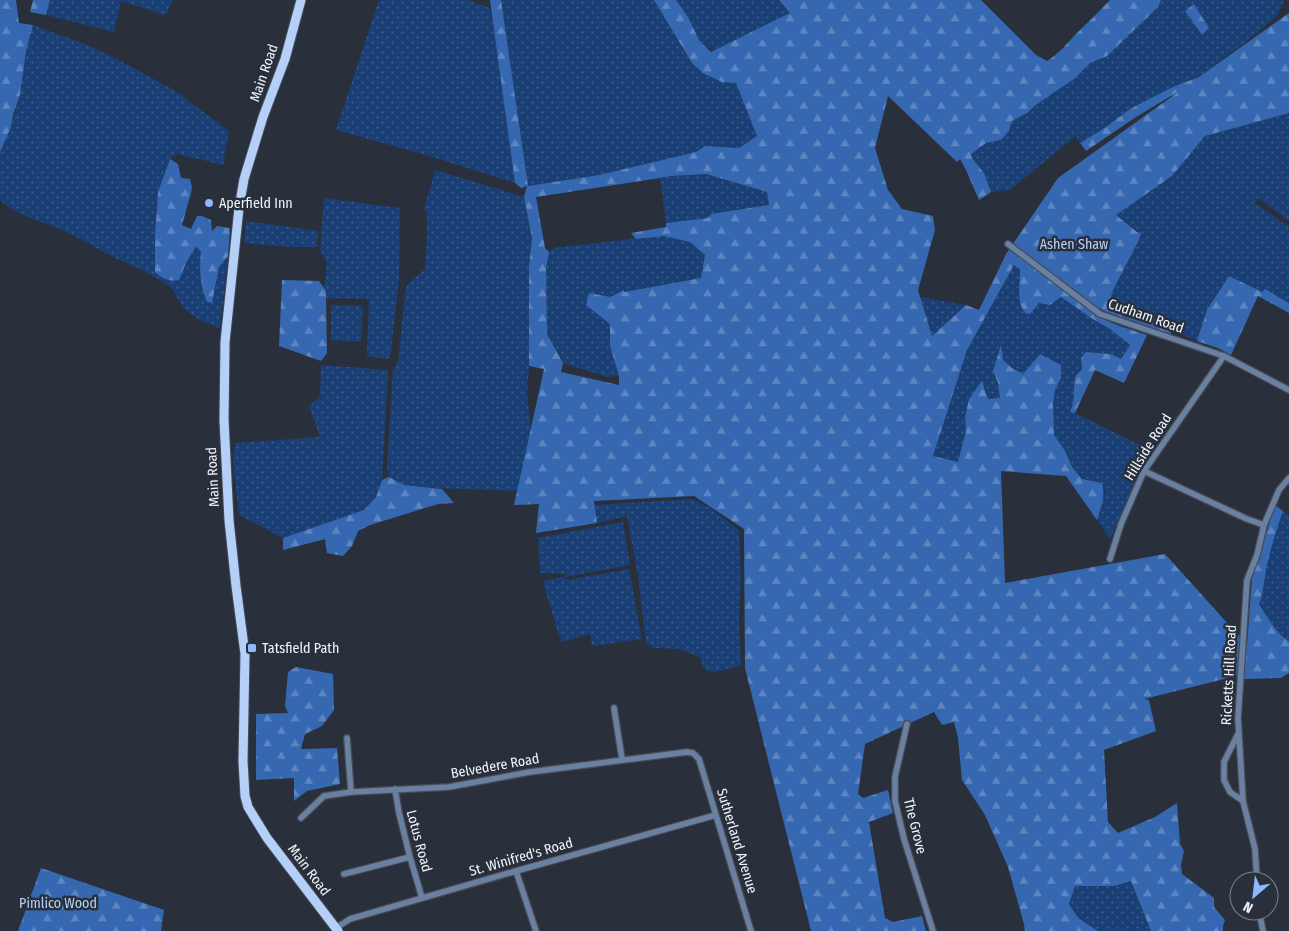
<svg xmlns="http://www.w3.org/2000/svg" width="1289" height="931" viewBox="0 0 1289 931" font-family="'Fira Sans Condensed',sans-serif">
<style>
.grass{fill:url(#grass-dots);fill-rule:evenodd}
.forest{fill:url(#forest-firs);fill-rule:evenodd}
.lines{fill:none;stroke-linecap:round;stroke-linejoin:round}
.minor-casing{stroke:#454c57;stroke-width:8}
.primary-casing{stroke:#454c57;stroke-width:11}
.minor{stroke:#6a80a1;stroke-width:5.5}
.primary{stroke:#b4d0f9;stroke-width:9}
.poi-dot{fill:#8cb9fc;stroke:#29303c;stroke-width:2}
.labels{text-anchor:middle;dominant-baseline:central;stroke-width:5;stroke-linejoin:round;paint-order:stroke}
.street-label{font-size:14px;fill:#f0f5fd;stroke:#29303c}
.poi-label{font-size:14px;fill:#f0f5fd;stroke:#29303c;text-anchor:start}
.park-label{font-size:14px;fill:#b6d1f9;stroke:#29303c}
</style>
<defs>
<pattern id="grass-dots" width="8" height="8" patternUnits="userSpaceOnUse" patternTransform="scale(1.25)"><rect width="8" height="8" fill="#1a3f75"/><path d="M2 2h.1M6 6h.1" fill="none" stroke="#3c5b8a" stroke-width="1.8" stroke-linecap="round"/></pattern>
<pattern id="forest-firs" width="22" height="20" patternUnits="userSpaceOnUse" patternTransform="scale(1.25)"><rect width="22" height="20" fill="#3668b1"/><path d="M5 1l3.5 6h-7zM16 11l3.5 6h-7z" fill="#5d86c0"/></pattern>
</defs>
<rect width="100%" height="100%" fill="#29303c"/>
<path class="grass" d="M50 0H173L166 15 121 1 114 32 46 15Z
M379 0H468L490 8 496 40 515 183 426 155 336 130Z
M501 0H654L692 63 736 82 758 136 739 148 705 146 696 152 599 175 527 186Z
M676 0H779L791 13 713 51 699 40 689 19Z
M1161 0H1282L1284 1 1276 17 1257 33 1202 75 1175 86 1130 109 1106 127 1080 143 1076 136 1010 190 991 192 984 173 972 158 970 154 986 143 1001 140 1009 131 1012 121 1027 113 1037 104 1074 79 1090 63 1107 56 1158 7ZM1194 4 1209 29 1202 35 1185 11Z
M33 25 85 44 119 60 181 94 187 100 229 131 223 165 177 154 170 159 158 192 155 234V272L186 263 196 246 201 252C199 268 200 288 207 302L212 303 219 267 228 256 220 328C207 323 194 319 184 308 179 303 178 298 174 292 170 285 160 280 153 276 142 269 128 264 115 258 96 248 77 237 58 228 40 221 14 214 0 200V152L11 127 20 95 26 51Z
M1289 113V221L1258 198 1255 203 1289 227V303L1265 289 1262 292 1207 310 1197 341 1172 330 1164 322 1148 317 1128 318 1117 313 1109 304 1112 292 1139 240 1141 234 1115 215 1172 176 1205 136Z
M435 170 524 197 532 238 529 267V366L527 394 531 428 518 491 436 488 404 485 389 477 387 466 393 370 398 362 405 293 407 285 425 269 427 237V212L424 209Z
M706 174 767 192 769 206 711 214 708 218 666 223 660 178 671 176Z
M324 198 400 208 399 279 391 352 388 359 367 356 369 299 326 298 324 289 327 263 320 250Z
M246 221 318 231 317 247H287L244 243Z
M664 235 690 242 705 255 701 278 623 292 604 319 610 324V346L619 376 607 377 563 363 547 334 546 270 549 252 554 248Z
M1014 265 1020 269C1019 286 1016 298 1025 313H1030L1039 303 1061 297 1091 318 1110 329 1130 345 1121 359 1111 354 1086 352 1081 358 1082 369 1073 375 1075 376 1073 404 1070 412 1075 413 1150 450 1110 539 1097 520 1105 492 1102 483 1082 479 1072 467 1065 451 1052 434 1053 404 1055 390 1061 378 1040 354 1023 374 1012 368 1002 360 1001 347 993 371 997 381 1000 398 988 399 985 386 965 417 966 431 958 462 933 456 967 350Z
M920 297 966 305 932 336Z
M331 305 363 306 361 342 331 340Z
M321 365 388 370 382 480 376 497 364 510 283 538 239 515 233 460 235 443 320 437 309 406 320 396Z
M692 499 710 508 739 530 741 578 739 618 741 663 740 666C731 668 711 676 704 668 702 666 701 660 700 657L679 649 654 648 646 644 638 576 627 516 597 523 594 505Z
M1283 511 1289 515V641C1277 635 1266 615 1259 604 1264 592 1264 578 1267 565 1271 546 1277 529 1283 511Z
M623 522 630 565 566 577 567 580 629 569 642 639 592 646 590 634 561 642 544 586V580L565 577V574L540 573 538 538Z
M1131 881 1151 931H1098L1078 918 1069 904 1075 886H1114Z"/>
<path class="forest" d="M0 0H16L19 23 33 25 26 51 20 95 13 115 11 127 0 152Z
M33 0H50L46 15 30 12Z
M490 0H501L528 186 599 175 696 152 705 146 739 148 757 136 736 83 722 82 703 73 692 63 654 0H676L688 17 699 40 711 52 790 13 779 0H981L1036 55 1047 61C1060 53 1068 42 1079 31 1089 21 1100 11 1110 0H1161L1158 7 1107 56 1090 63 1074 79 1037 104 1027 113 1012 121 1009 131 1001 140 986 143 971 154 972 158 984 173 991 192 979 200 966 170 960 159 957 162 888 96 875 148 888 190 902 209 933 216 935 230 918 290 932 336 966 305 979 310 1006 254 1058 178 1181 90 1136 117 1086 151 1080 143 1106 127 1130 109 1151 98 1175 86 1199 77 1289 13V113L1205 136 1172 176 1116 215 1137 232 1141 233 1139 240 1112 292 1110 304 1117 313 1128 318 1148 317 1164 322 1172 330 1171 334 1104 311 1097 307 1093 313C1110 324 1129 329 1147 335L1124 383 1095 370 1075 413 1070 412 1073 404 1075 376 1082 369 1081 358 1086 352 1111 354 1121 359 1130 345 1110 329 1091 318 1061 297 1050 305 1039 303 1030 314 1025 313 1020 304 1019 292 1020 269 1014 265 967 350 933 456 958 462 966 431 965 417 969 399 982 381 988 399 1000 398 998 383 993 371 1001 345 1003 360 1012 368 1023 374 1040 354 1061 365V378L1055 390 1053 404 1054 435 1065 451 1072 467 1082 479 1102 483C1106 497 1101 506 1097 520L1066 476 1001 471 1005 583 1165 554 1247 645 1252 578 1275 505 1283 511C1277 529 1271 546 1267 565 1264 578 1264 592 1259 604 1266 615 1277 635 1289 641V673L1281 678 1244 679V674L1144 699 1149 700 1156 731 1104 750 1108 822 1118 833 1155 817 1177 803 1180 844 1184 851 1181 865 1182 874 1214 898V907L1225 920 1223 926V931H1151L1131 881 1114 886H1075L1069 904 1078 918 1098 931H1025L1024 924 1008 867 985 815 962 780 958 738 954 722 942 725 934 712 865 744 858 794 863 798 888 790 893 813 869 822 885 918 893 922 922 916 926 931H811L745 668 744 529 694 496 594 501 597 523 536 533 539 504 514 505 544 369 529 366V267L532 238 524 197 527 186 521 188 515 183ZM706 174 767 192 769 205 711 214 708 218 666 223V227L631 233 636 239 664 236 690 242 705 255 701 278 624 292V290L610 297 589 293 586 305 610 324V346L619 376V385L561 372 563 363 547 334 546 268 549 252 545 248 536 197 660 178 671 176Z
M1194 4 1209 28 1202 35 1185 11Z
M170 159 178 164 181 178 190 179 192 187 191 193 182 225 191 229 197 216H202L211 220 212 231 217 226 230 228 228 256 219 267 212 303 207 302C200 287 199 268 201 252L196 246 186 263 179 280C169 282 163 279 155 272V234L158 192Z
M1229 276 1262 292 1265 289 1289 303V313L1258 296 1231 355 1218 348 1197 341 1207 310Z
M282 280 319 281 326 291V298L327 353 321 361 279 346Z
M389 477 404 485 442 489 454 503 438 504 370 525 358 531 352 546 343 556 327 553 325 539 283 550V538L364 510 376 497 382 480Z
M296 667 333 674 334 710 322 726 305 734 301 749 337 748 340 784 307 791 294 801V778L256 780V714L288 713 285 706 288 672Z
M41 868 164 910 161 931H18Z"/>
<g class="lines">
<g class="minor-casing">
<path id="minor" d="M1008 244 1100 314 1224 356 1289 390
M1144 471 1247 519 1264 525
M1110 559 1121 524 1144 471 1224 356
M614 708 622 759
M907 724 895 777V801L904 839 933 931
M1239 732 1224 762V780L1230 792 1243 801
M347 738 351 792
M395 789 399 813 410 857 422 898
M301 818 324 796 351 792 449 787 530 772 687 752 693 753 699 759 751 931
M516 871 536 931
M344 874 410 857
M1257 881 1255 849 1243 801 1238 718 1247 580 1257 555 1264 525 1279 490 1289 478
M1259 911 1263 931
M336 928 350 919 516 871 716 815"/>
</g>
<g class="primary-casing">
<path id="primary" d="M301 0 285 59 263 117 244 179 239 208 225 342 224 420 229 520 236 586 245 654 243 761 245 796 248 807 267 838 338 931"/>
</g>
<use href="#minor" class="minor"/>
<use href="#primary" class="primary"/>
</g>
<g class="poi-dot">
<circle cx="209" cy="203" r="5"/>
<rect x="247" y="643" width="10" height="10" rx="2.5"/>
</g>
<g class="labels">
<g class="street-label">
<text transform="translate(264 73) rotate(-71)">Main Road</text>
<text transform="translate(1146 316) rotate(19)">Cudham Road</text>
<text transform="translate(1148 447) rotate(-58)">Hillside Road</text>
<text transform="translate(213 477) rotate(-93)">Main Road</text>
<text transform="translate(1229 675) rotate(-87)">Ricketts Hill Road</text>
<text transform="translate(495 766) rotate(-10)">Belvedere Road</text>
<text transform="translate(915 826) rotate(76)">The Grove</text>
<text transform="translate(419 841) rotate(75)">Lotus Road</text>
<text transform="translate(737 841) rotate(73)">Sutherland Avenue</text>
<text transform="translate(521 857) rotate(-16)">St. Winifred's Road</text>
<text transform="translate(309 870) rotate(53)">Main Road</text>
</g>
<g class="poi-label">
<text x="219" y="203">Aperfield Inn</text>
<text x="262" y="648">Tatsfield Path</text>
</g>
<g class="park-label">
<text x="1074" y="244">Ashen Shaw</text>
<text x="58" y="903">Pimlico Wood</text>
</g>
</g>
<g transform="translate(1254 896) rotate(208)"><circle r="24" fill="#29303c" stroke="#797f89"/>
<path d="M0-4L9 19L0 12L-9 19Z" fill="#8cb9fc"/>
<text y="-8" font-size="14" font-weight="bold" text-anchor="middle" fill="#f0f5fd">N</text>
</g>
</svg>
